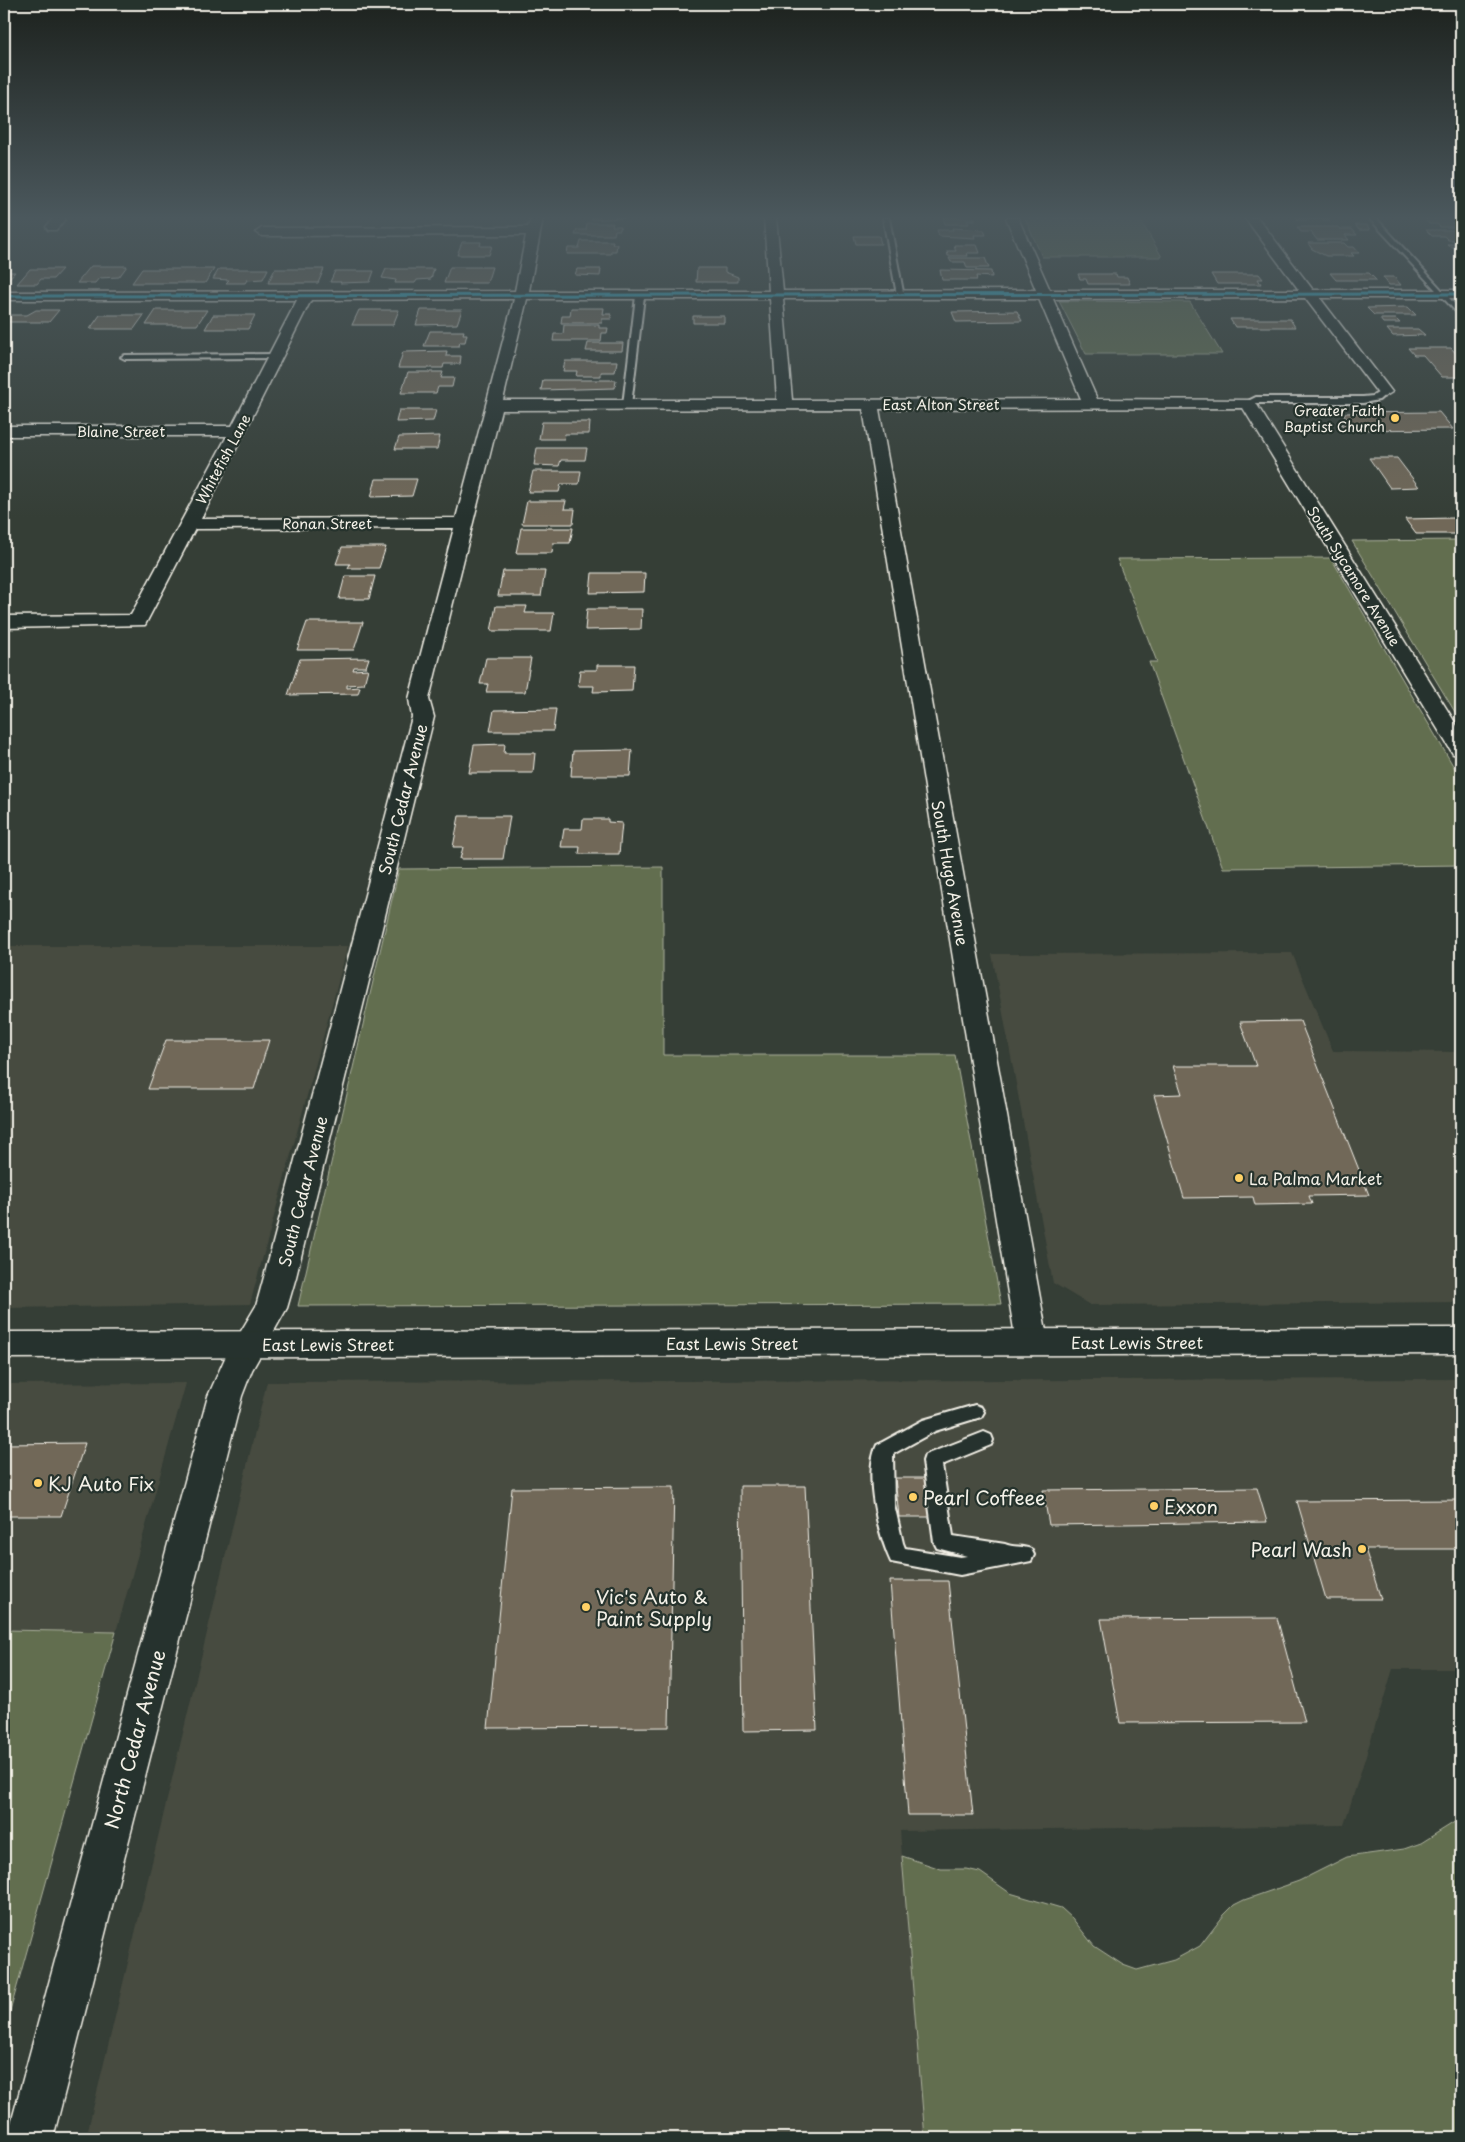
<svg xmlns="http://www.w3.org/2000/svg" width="1465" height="2142" viewBox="0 0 1465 2142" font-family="'Playpen Sans',sans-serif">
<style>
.built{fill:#474b40}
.green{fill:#626e50;stroke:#abb09c}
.building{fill:#716859;stroke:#f4f1e8}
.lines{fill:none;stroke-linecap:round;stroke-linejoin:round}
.service-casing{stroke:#f4f1e8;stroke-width:4}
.minor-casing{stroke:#f4f1e8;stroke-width:3}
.primary-casing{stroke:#f4f1e8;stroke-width:3}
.service{fill:#26332d;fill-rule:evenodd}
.minor{fill:#26332d;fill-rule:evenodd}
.primary{fill:#26332d;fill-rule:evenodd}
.bus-1-casing{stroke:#26332d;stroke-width:5}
.bus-1{stroke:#2dbfdf;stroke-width:3}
.poi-dot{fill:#ffd166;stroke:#26332d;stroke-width:2}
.labels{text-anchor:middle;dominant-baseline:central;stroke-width:4.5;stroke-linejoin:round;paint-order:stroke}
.far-street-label{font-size:14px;fill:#f4f1e8;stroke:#26332d}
.far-poi-label{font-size:14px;fill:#f4f1e8;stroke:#26332d;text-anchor:end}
.street-label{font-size:16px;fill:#f4f1e8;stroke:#26332d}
.poi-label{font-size:16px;fill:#f4f1e8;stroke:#26332d;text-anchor:start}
.near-poi-label{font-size:19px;fill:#f4f1e8;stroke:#26332d;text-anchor:start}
.near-street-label{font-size:19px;fill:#f4f1e8;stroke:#26332d}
</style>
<rect width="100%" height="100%" fill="#353e36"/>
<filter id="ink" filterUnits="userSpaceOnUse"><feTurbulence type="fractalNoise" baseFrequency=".02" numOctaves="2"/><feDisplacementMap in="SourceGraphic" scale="10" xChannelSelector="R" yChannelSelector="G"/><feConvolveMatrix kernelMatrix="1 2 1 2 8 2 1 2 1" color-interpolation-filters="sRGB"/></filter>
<g filter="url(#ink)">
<path class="built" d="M4 946H348L250 1304 4 1308Z
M1292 953 1333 1051 1461 1052V1302L1090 1305 1053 1283 992 954Z
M1461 1379V1669H1393L1344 1825 900 1831 925 2138H86L267 1382Z
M186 1383 116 1632 4 1630V1384Z"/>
<path class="green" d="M1025 218H1139L1162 257H1042Z
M1059 301 1190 302 1222 354H1086Z
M1461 540V722L1352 541Z
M1331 558 1461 779V865L1223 868 1149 662H1157L1117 559Z
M663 867V1055H955L1001 1304 298 1306 399 869Z
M4 1630 116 1632 4 2033Z
M1461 1818V2138H925L902 1856 941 1869H966L980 1872 1010 1893 1061 1908 1072 1918 1094 1946 1123 1965 1137 1970 1174 1960 1200 1946 1224 1915 1234 1905 1244 1900 1299 1881 1347 1857 1404 1849 1421 1843Z"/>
<path class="building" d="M591 218H627L591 220Z
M943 218H975V220H967L969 224H945Z
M1296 218H1329L1330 220H1298Z
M1424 218H1447L1456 227H1440L1437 224H1429Z
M587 223H613L612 226H621L620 230H615L614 235H575L577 230H586Z
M1355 225H1367L1370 230H1359Z
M1297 227H1338L1340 229H1352L1357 235H1345L1349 240H1317L1311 232H1301Z
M952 228 984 230 986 235H974L975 238 939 236 937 230H953Z
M1426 230H1458L1461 233V240H1448L1444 236H1432Z
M854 236H879L881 244H856Z
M581 241H613L612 244H617L616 251H611V254H567L568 248H579Z
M462 242H481L480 246H492L489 255H457Z
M1308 243H1344L1348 247H1354L1359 253H1351L1354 256H1326L1312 249Z
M1447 244H1461V253L1456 247H1451Z
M954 245H977L980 253H967L968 256H948L947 251H956Z
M949 258H985L989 268H967L965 262H951Z
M91 266H127L119 277 99 278 95 283H77Z
M450 267H492L487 283H444Z
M697 268H725V272L738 277V282H696Z
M30 269H62L53 279H41L37 284H17Z
M142 269H214L205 283H132Z
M219 269H268L263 279 247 280 245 283H226L229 280 213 279Z
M275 269H324L318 283H268Z
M386 269H434L431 279 417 280 415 283H395L396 280 382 278Z
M577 269H601L600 276 575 275Z
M940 270 991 271 992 277 976 276 977 280H942Z
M335 271H374L370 282 340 283 341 282H330Z
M4 272H15L5 283H4Z
M1330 273H1369L1376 280H1336Z
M1078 274H1116L1117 277H1127L1130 284H1088L1086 279H1080Z
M1211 274H1259L1263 279H1258L1261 284H1217Z
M1383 277H1394L1401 285H1389Z
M1408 307 1416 315H1374L1367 308Z
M571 308H604L603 314H611V319H602V323H561L562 316H570Z
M36 310H59L49 322H5L11 315H27Z
M156 310H207L197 325H146Z
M359 310H399L393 325H352Z
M421 310H462L457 324 416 325Z
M1017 311 1022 321 956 322 952 312Z
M100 315H144L134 329H90Z
M213 315H255L248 329H205Z
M693 316H724V323H693Z
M1230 319H1290L1295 327H1235Z
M1380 319H1396L1400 323H1383Z
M564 325H599V328H608L607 333H602L601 341H553L554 334H563Z
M1387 329H1418L1425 335 1393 336Z
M430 331H464L463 334H467L465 342H460L459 346H424Z
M588 343H623L622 351H586Z
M1408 348H1451L1461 359V377H1442L1423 355H1414Z
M447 351 446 356H461L460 364H444L443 368H398L403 352Z
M565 361H617L615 372H601V376H576L577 371H563Z
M408 372H443L441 378H454L452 387H438L436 393H401Z
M543 380H616L615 388 541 390Z
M399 410H436L433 421 396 422Z
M1439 412 1453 429 1346 430 1341 424H1351L1343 413Z
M542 422H590L589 434H565L564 439H539Z
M440 436 437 449H395L399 437Z
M537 448H587L585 460H561L559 466 534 465Z
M1369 458H1397L1419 487 1390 488Z
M533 471H581L579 484H561L559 492H528Z
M376 479H417L412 496 371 497Z
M527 501H566L564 509H575L573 524H522Z
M1454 518 1461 528V534H1416L1405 519Z
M521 528H573L570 543H553L552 553H516Z
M342 547H386L379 568H348L350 564H336Z
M503 571H545L541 596H498Z
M592 573H645L644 592 590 593Z
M345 576H375L369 599H339Z
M496 606H527L525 613H554L551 631H491Z
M587 609H642L641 629 585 630Z
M307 622H363L354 650H297Z
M369 658 366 667H354L353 670 368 669 364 684 347 685V688L360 687 358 694 288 695 300 659Z
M486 658H531L525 692H486L488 684H480Z
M597 665H634L632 691 593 692 594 686H578L580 670H597Z
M556 709 553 731H490L494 710Z
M505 744 504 753H535L533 773H469L474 745Z
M632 750 630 776H571L573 751Z
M459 816H510L503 859H460L463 847H453Z
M583 819H608V822L622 823 619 854H579L580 847H561L564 829H582Z
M1300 1021 1369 1195 1309 1196 1312 1204 1255 1205 1253 1197 1184 1198 1154 1095 1182 1094 1173 1066H1256L1240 1022Z
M166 1040H269L254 1089H148Z
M85 1443 61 1516H4V1450L6 1444Z
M895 1478H927L931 1517H899Z
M740 1486H805L817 1730 743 1731Z
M674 1487 669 1727 488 1728 512 1488Z
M1257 1488 1267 1522 1049 1525 1043 1490Z
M1461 1500V1549H1365L1381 1599H1326L1297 1501Z
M890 1581H948L973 1815H908Z
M1277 1618 1305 1722 1120 1723 1101 1619Z"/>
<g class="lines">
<g class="service-casing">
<path id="service" d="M883 218H889L904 297 897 295Z
M1369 218H1376L1461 311V317Z
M640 294 644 296 631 405 627 408 623 405 636 296Z
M277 354 281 356 280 358 125 359 121 357 125 355Z
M1384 389 1388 392 1379 400 1363 403H1257L1248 406 1244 403 1256 397H1363L1373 396Z
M975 1405 981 1407 984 1412 981 1417 935 1431 893 1454 894 1504 903 1543 905 1548 960 1557 967 1556 937 1548 934 1542 923 1461 925 1455 984 1432 991 1435 993 1440 991 1445 942 1465 953 1536 1005 1544C1014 1548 1021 1545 1031 1549L1034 1555 1031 1561 960 1575 891 1562C878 1534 863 1473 877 1445L923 1420Z"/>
</g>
<g class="minor-casing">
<path id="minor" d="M53 218H66L56 230H48L46 227Z
M531 218H543L529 291H769L764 218H776L783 291 1036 290 1006 218H1018L1050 290H1299L1245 218H1258L1313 290H1461V298H1320L1392 392 1384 397 1379 395 1305 298 1053 299 1097 399 1254 400 1461 732V755L1453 754 1450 749 1243 408 879 409 1048 1342 1043 1351 1032 1355 1021 1351 1016 1342 863 409 501 410 429 699 434 717 296 1277 287 1308 252 1370 242 1396 53 2138H7L208 1396 225 1358 256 1306 264 1277 412 717 409 699 454 528 195 529 145 625 4 628V616L131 615 227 436H4V426H232L297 300H4V292L515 291 526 235 262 236 256 232 262 228 528 227ZM514 299 456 518 201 519 311 300ZM527 299H770L777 400H503ZM783 299H1039L1081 399 792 400Z"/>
</g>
<g class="primary-casing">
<path id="primary" d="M1461 1328V1354L4 1358V1332Z"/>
</g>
<use href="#service" class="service"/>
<use href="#minor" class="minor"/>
<use href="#primary" class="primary"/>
<g class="bus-1-casing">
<path id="bus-1" d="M4 296 1461 294"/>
</g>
<use href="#bus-1" class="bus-1"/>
</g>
</g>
<linearGradient id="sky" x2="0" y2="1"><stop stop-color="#1d221e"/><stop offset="0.42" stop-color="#4b585d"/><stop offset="1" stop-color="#4b585d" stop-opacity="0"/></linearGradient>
<rect width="1465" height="518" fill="url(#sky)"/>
<g class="poi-dot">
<circle cx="1395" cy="418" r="5"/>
<circle cx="1239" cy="1178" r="5"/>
<circle cx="38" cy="1483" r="5"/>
<circle cx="913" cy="1497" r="5"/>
<circle cx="1154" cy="1506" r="5"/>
<circle cx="1362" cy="1549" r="5"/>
<circle cx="586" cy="1607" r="5"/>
</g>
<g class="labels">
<g class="far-street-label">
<text x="941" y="404">East Alton Street</text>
<text x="121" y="431">Blaine Street</text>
<text transform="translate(223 459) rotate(-62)">Whitefish Lane</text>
<text x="327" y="523">Ronan Street</text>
<text transform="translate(1354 576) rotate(58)">South Sycamore Avenue</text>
</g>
<g class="far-poi-label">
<text x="1385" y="410">Greater Faith<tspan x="1385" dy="16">Baptist Church</tspan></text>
</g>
<g class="street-label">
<text transform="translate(402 799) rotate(-76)">South Cedar Avenue</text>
<text transform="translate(951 873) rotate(80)">South Hugo Avenue</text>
<text transform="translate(302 1191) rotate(-76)">South Cedar Avenue</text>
<text x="1137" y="1342">East Lewis Street</text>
<text x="732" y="1343">East Lewis Street</text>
<text x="328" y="1344">East Lewis Street</text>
</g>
<g class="poi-label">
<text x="1249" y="1178">La Palma Market</text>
</g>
<g class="near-poi-label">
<text x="48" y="1483">KJ Auto Fix</text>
<text x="923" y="1497">Pearl Coffeee</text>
<text x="1164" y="1506">Exxon</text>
<text x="1352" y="1549" text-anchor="end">Pearl Wash</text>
<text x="596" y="1596">Vic's Auto &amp;<tspan x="596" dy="22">Paint Supply</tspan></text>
</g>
<g class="near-street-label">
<text transform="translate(134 1739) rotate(-75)">North Cedar Avenue</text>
</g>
</g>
<rect width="1465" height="2142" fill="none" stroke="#26332d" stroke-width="20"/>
<rect x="10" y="10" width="1445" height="2122" fill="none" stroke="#f4f1e8" stroke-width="2" filter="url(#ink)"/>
</svg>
